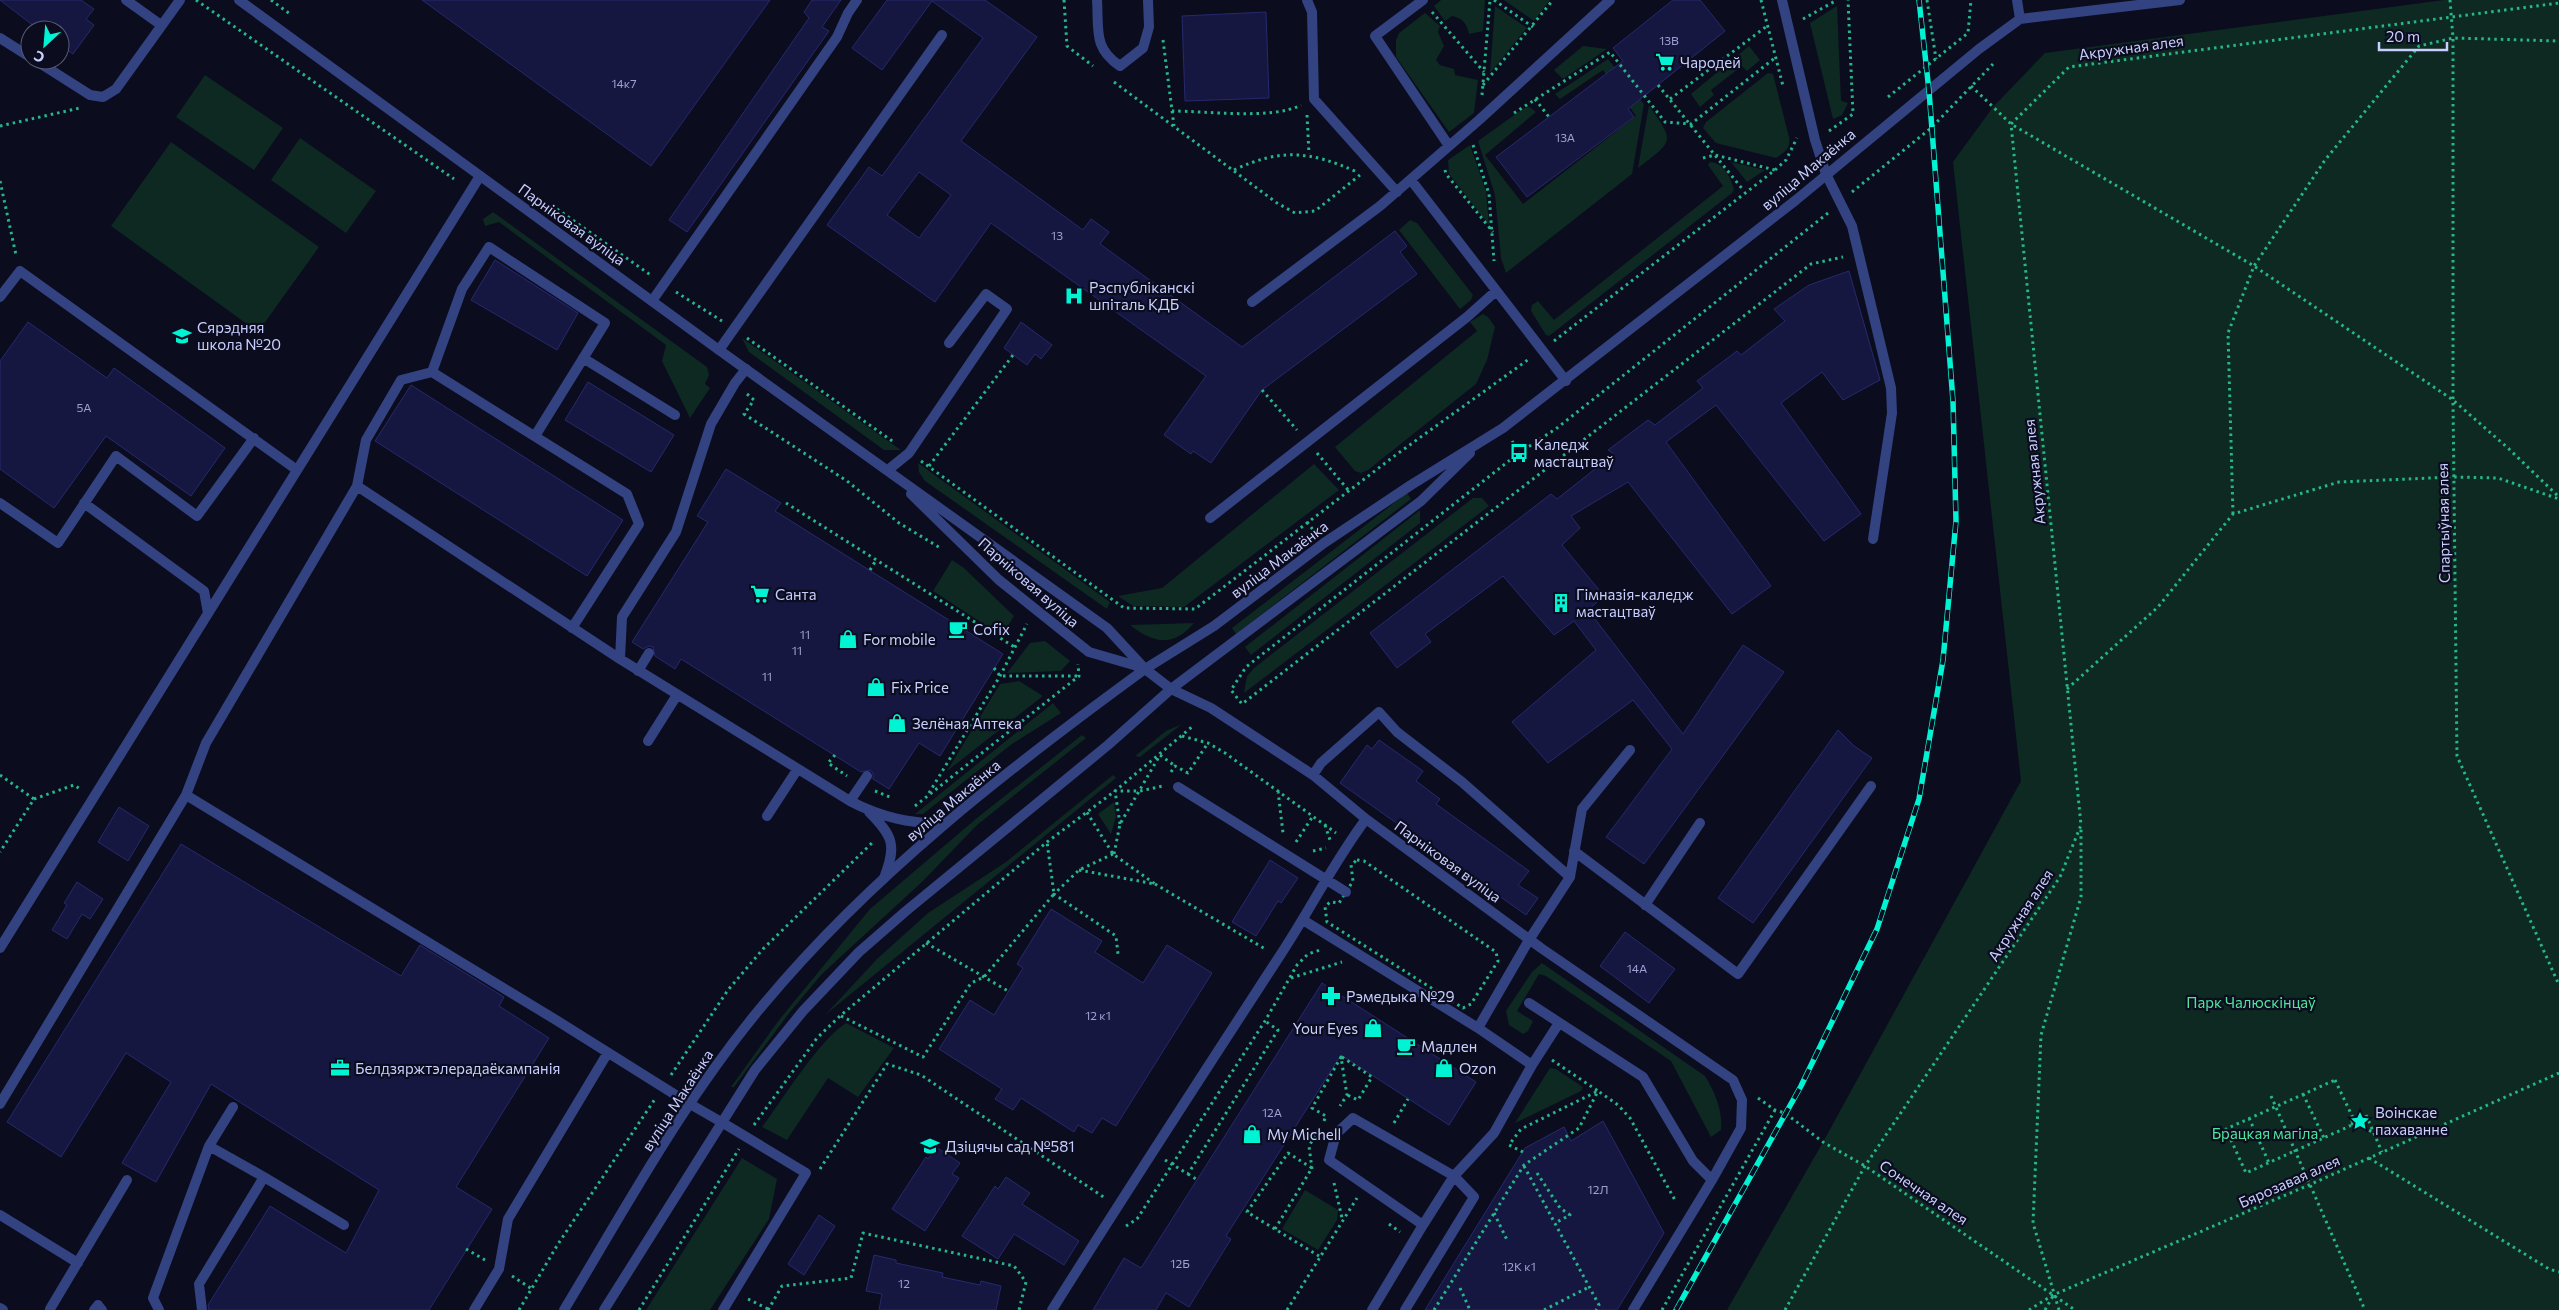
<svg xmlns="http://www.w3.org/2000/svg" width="2559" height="1310" viewBox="0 0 2559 1310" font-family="Commissioner,sans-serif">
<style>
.green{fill:#0d2921}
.building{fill:#161741;stroke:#26296e;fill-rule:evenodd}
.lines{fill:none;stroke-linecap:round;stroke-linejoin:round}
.path{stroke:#25b68b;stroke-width:3;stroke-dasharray:2.5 4;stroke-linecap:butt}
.service{stroke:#334281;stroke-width:10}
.minor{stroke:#334281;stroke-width:10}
.tertiary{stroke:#334281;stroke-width:10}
.rail-casing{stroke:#00f3d2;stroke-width:5.5}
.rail{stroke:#0b0c1e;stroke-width:4;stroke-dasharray:11;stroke-linecap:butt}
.labels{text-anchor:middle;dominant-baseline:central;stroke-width:4.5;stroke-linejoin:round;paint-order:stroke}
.number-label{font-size:12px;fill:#9ca1d0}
.street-label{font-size:15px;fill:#c8cfff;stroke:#0b0c1e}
.poi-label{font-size:15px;fill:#c8cfff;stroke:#0b0c1e;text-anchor:start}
.park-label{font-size:15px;fill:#4de69b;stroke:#0b0c1e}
</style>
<rect width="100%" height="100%" fill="#0b0c1e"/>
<path class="green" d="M1441 0H1485L1483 31 1469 34C1467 24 1463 18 1452 16L1445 21 1434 6Z
M1504 0H1550L1534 21Z
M2444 0H2559V1310H1727L1823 1142 2021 781 1953 162 1993 107 2045 53Z
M1495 6 1527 28 1490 73Z
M1837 6 1841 101 1848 103 1842 115 1833 119 1810 23Z
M1425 13 1440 26 1438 32 1444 46 1436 60 1440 65 1454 69 1455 75 1478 80 1474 113 1449 132 1396 57V40L1399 33Z
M1583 46 1607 49 1563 79 1554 70Z
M1749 46 1760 60 1747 71 1742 66 1711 90 1714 95 1700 107 1691 94Z
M1608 59 1644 104 1632 174 1506 273 1501 258 1495 195 1478 141 1524 108 1530 107 1536 112 1485 155 1523 204 1636 116 1603 70 1560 99 1555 94Z
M1768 73 1773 74 1789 137C1791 148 1785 152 1776 158L1716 143 1703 128 1706 122Z
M205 75 283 128 254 170 176 117Z
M1649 105C1675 143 1674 140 1638 168Z
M300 138 376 191 346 233 271 180Z
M171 142 319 247 258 332 111 226Z
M1470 145 1486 191 1489 225 1449 174 1448 160Z
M1710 162C1723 162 1731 178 1734 189L1732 193 1549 336 1546 335 1531 311 1532 305 1538 301 1554 320 1723 186 1708 165Z
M1731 162 1765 170 1747 182Z
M493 212 707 367 709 375 705 384 710 388 690 418 662 361 666 345 499 222 485 226 483 219Z
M1410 220 1417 223 1473 295 1471 300 1460 309 1399 230Z
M1483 314 1488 317 1495 327 1487 360 1476 384 1368 470 1361 473 1355 471 1335 447 1477 331 1470 322Z
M742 338 901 450H884L749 352Z
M918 463 1110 602 1107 609 925 481 919 472Z
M1314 464 1339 490 1184 607 1133 606 1118 596 1162 588Z
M1407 493 1411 499 1236 634 1232 628Z
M1473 498H1482L1489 506 1244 693 1247 676 1254 668Z
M1420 510V523L1251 655 1245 647Z
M952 560 964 568 1014 616 1002 636 933 591Z
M1194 623C1173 648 1153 643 1130 625Z
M1045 641 1070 661 1061 671 1007 673 1030 643Z
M1019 681 1043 696 947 771 1000 684Z
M1053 703 1061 713 1012 744 923 814H915Z
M1182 724 1140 757 1135 756 1166 731Z
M1082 735 1086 738 977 825 923 881 822 974 790 1012 734 1087H731L779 1020 870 909 977 818Z
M1113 775 1116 778 825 1015 877 959 928 913 1006 862Z
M1114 802 1116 817 1111 834 1098 814Z
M1542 963 1705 1076C1715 1092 1723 1111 1721 1130L1711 1137 1671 1061 1546 976 1539 974 1517 1011 1533 1021 1528 1031 1523 1034 1509 1025 1506 1011 1532 972Z
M846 1023 894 1048 858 1097 828 1078 787 1140 762 1127C783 1099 819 1040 846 1023Z
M1550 1068 1556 1069 1583 1087 1581 1091 1515 1123Z
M742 1158 777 1179 769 1219 710 1310H646Z
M1305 1190 1338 1210 1337 1220 1318 1250 1282 1229Z"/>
<path class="building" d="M0 0H81L94 9 86 19 94 25 73 54 60 45V30H39Z
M422 0H770L651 166Z
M812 0H841L822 27 829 31 687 232 669 220 809 18 804 12Z
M887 0H985L1037 37 961 141 1083 230 1091 219 1109 232 1100 244 1242 347 1395 231 1407 246 1400 252 1417 274 1262 390 1211 463 1193 451 1191 454 1164 435 1206 376 991 223 935 302 827 225 869 167 882 176 983 38 932 1 882 70 852 48ZM919 172 951 195 919 238 887 215Z
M1673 0H1700L1725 31 1628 109 1634 117 1527 197 1496 157 1623 61 1613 48Z
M1266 12 1269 98 1185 101 1182 16Z
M495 260 578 313 557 350 471 300Z
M1849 271 1880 380 1843 400 1822 372 1781 403 1861 514 1824 541 1716 405 1666 442 1771 586 1732 614 1628 482 1571 516 1580 528 1562 545 1604 596 1588 610 1683 734 1743 645 1784 672 1644 864 1606 837 1672 749 1633 700 1548 763 1512 722 1596 650 1574 621 1554 635 1503 576 1425 634 1431 642 1397 668 1370 633 1551 494 1557 499 1614 454 1608 450 1648 420 1655 425 1703 388 1697 381 1737 351 1741 355 1785 321 1774 309 1809 285Z
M28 322 107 378 114 368 225 448 191 496 106 436 54 508 0 469V361Z
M1021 322 1052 345 1041 359 1035 354 1027 365 1004 348Z
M588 382 674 435 651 472 565 420Z
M411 385 623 520 587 576 375 441Z
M726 469 781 503 775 511 1003 654 940 756 919 743 889 789 873 779V773L870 770 861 772 681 659 675 669 655 656 653 647 649 646 643 649 632 642 708 522 697 516Z
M1838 730 1854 746 1872 758 1753 923 1718 898Z
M1379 740 1423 771 1416 781 1440 799 1436 804 1529 871 1518 885 1538 898 1526 915 1340 783 1367 745 1372 749Z
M119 807 149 826 128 861 98 842Z
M181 844 401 976 420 945 504 997 499 1006 549 1038 456 1187 492 1209 429 1310H209L208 1305 270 1206 346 1253 379 1190 211 1084 156 1182 122 1163 171 1082 126 1053 61 1157 7 1122Z
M1270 860 1298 878 1281 903 1278 901 1256 936 1232 922Z
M77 882 103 899 90 919 82 914 67 939 52 930 67 905 64 903Z
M1051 909 1102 941 1095 952 1143 983 1167 945 1212 973 1116 1126 1102 1118 1092 1133 1078 1125 1074 1132 1021 1098 1013 1110 995 1099 1002 1089 939 1049 970 1000 994 1015 1023 968 1017 964Z
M1625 932 1675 969 1649 1003 1600 966Z
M1322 983 1476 1082 1449 1125 1341 1055 1226 1236 1231 1239 1189 1307 1166 1293 1156 1310H1093L1124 1258 1141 1268Z
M1603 1121 1664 1233 1617 1310H1425L1525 1148 1564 1127 1571 1141Z
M936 1147 960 1163 952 1174 959 1178 925 1231 892 1209 926 1157 928 1159Z
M1006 1177 1030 1193 1022 1204 1079 1241 1064 1265 1014 1234 998 1259 962 1236 995 1186 998 1189Z
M819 1215 835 1226 804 1275 788 1264Z
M874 1255 896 1260V1263L943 1273 942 1277 980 1285 981 1281 1001 1286 996 1310H879L882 1294 866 1291Z"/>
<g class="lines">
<path class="path" d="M196 0 454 179
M271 0 290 14
M1064 0 1067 46 1093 66
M1494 0 1533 27
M1761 0 1783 86
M1927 0 1936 59
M2450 0 2453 38V400L2457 756 2559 985
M1432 12 1484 72
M1803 19 1837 0
M1163 40 1174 126
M1114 82 1277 203 1295 213 1315 211 1360 175
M1483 85 1553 0
M1658 85 1744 191
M1971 86 2011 124 2254 266 2453 400 2509 449 2559 497
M1482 95 1490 0
M1888 97 1968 33 1971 0
M1535 99 1549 117
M1670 99 1767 26
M1172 111C1206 111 1273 120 1301 105
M1514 113 1610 52 1665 122 1691 124 1776 57
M1307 115 1309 154
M0 126 80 108
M1829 131 1853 114 1848 0
M1473 145 1489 194 1494 261
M1703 158 1715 155 1775 170
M1234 170C1281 148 1310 151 1357 172
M1445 170 1446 174 1493 232
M0 181 16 255
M1852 192 1931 128 1993 64
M557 209 652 276
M1828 213 1557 428 1519 453 1246 667 1231 690 1242 704 1811 264 1843 257
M676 292 722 321
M747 338 895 443
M1554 341 1775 170 1786 160 1797 138
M1262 390 1297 430
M747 394 754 400 744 414 847 481 899 523 942 549
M1512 441 1519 453
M1317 453 1349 491
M921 461 1124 608 1195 609 1393 457 1529 359
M929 466 1013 355
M786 503 1016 648
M2233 514 2228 333 2254 266 2325 160 2419 46 2453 38 2559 41
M1307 522 1314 531
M870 570 876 560
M994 668 1000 676H1078
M2067 689 2158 607 2233 514 2339 482 2454 477 2498 478 2559 499
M1182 736 1208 743 1225 753 1336 833
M835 755 828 763 847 776
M1171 772 1175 766 1188 773 1208 743
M0 775 34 799 0 852
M875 791 892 798
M1278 791 1283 833
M929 793 1000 676 1027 624
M34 799 74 785 80 789
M915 806 1079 676 1078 664
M1120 824 1115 791H1140L1163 786
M1325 825 1331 843
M1296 842 1313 816
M1313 851 1326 848
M1113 854 1079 870 1054 894 1116 936 1118 954
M1114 854 1120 824 1160 755 1175 766
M1357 860 1364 861 1496 952 1498 961 1471 1004 1463 1008 1327 922 1325 907 1330 902 1339 903 1353 881 1351 865Z
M1079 870 1155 884 1113 854 1086 811
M1155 884 1267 950
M926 943 1008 991
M1291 978 1342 962
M841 1016 923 1057 971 983 984 977 1054 894 1047 842
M1342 1057 1372 1077 1358 1100 1347 1095
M671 1075 728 990 763 949 874 841
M2335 1080 2354 1120 2350 1121V1126L2246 1173 2226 1129Z
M2303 1094 2324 1138
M2271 1096 2365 1310
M1758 1098 1775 1110 1785 1113 1823 1142 1865 1166 2075 1310
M2249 1118 2269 1163
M2354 1120 2366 1115 2382 1152
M1324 1121 1326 1116 1312 1108 1341 1057 1347 1095 1340 1106
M1394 1123 1408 1099
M2351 1123 2373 1132
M754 1125 817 1038 840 1016 1047 842 1115 791 1193 726
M1523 1152 1509 1145 1521 1129 1598 1091 1618 1105 1630 1118 1676 1202
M2369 1158 2549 1269 2559 1272
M1165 1160 1188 1174 1278 1030 1265 1021
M1524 1166 1599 1305 1596 1310
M820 1169 887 1064 921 1075 1105 1198
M1312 1169 1309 1146 1319 1129
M1537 1173 1560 1208 1570 1215 1555 1223
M1188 1174 1196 1179
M1334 1183 1342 1218
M1494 1213 1508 1242
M1389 1224 1400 1232
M1126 1226 1137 1219 1265 1021 1297 965 1308 954 1320 950
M1275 1229 1312 1168 1288 1153 1247 1212 1319 1256
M466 1249 485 1260
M512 1276 532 1289
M1460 1288 1470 1310
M748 1299 768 1309
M519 1310 558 1244 655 1099
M639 1310 739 1149
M768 1310 782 1286 851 1278 863 1233 1014 1266 1026 1282 1019 1310
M1287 1310 1357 1198
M1434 1310 1524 1165 1579 1128 1598 1091 1552 1060
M1544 1310 1589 1287
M1662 1310 1775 1110
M1785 1310 1865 1166 2060 877 2081 825 2011 124 2069 67 2559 3
M2029 1310 2053 1295 2309 1185 2559 1073
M2045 1310 2053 1296
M2059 1310 2033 1223 2041 1035 2081 897V828"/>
<path class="service" d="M126 0 161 25
M1097 0C1099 30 1093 48 1120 66L1143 48 1149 27 1148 0
M1307 0 1312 12 1314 99 1397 192
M1423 0 1375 36 1449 146
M0 38 30 57
M35 60 90 95 103 97 116 89 180 0
M1826 174 1852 226 1891 388 1892 413 1873 539
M1411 180 1566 381
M0 297 20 271 297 470
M652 301 837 37 848 13 857 0
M1252 302 1380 206 1479 120 1610 0
M719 350 942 35
M583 358 675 415
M432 372 462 289 489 247 605 323 535 436
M888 470 909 453 1007 309 986 294 949 343
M357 486 620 659 850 801C878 816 914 826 947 822
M0 503 58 543 116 456 197 516 254 438
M84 503 204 591 208 613
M1210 518 1467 317 1496 291
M620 659 622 617 676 532 711 424 735 383 746 369
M638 671 649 653
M1171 689 1211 708 1313 775 1366 819 1541 948 1733 1080 1742 1100 1741 1128 1712 1180 1693 1161 1643 1077 1529 1003
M648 741 677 695
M1313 775 1321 763 1379 712 1397 732 1462 782 1570 877 1529 940 1478 1028
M1178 787 1346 892
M186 795 556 1020 690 1104
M850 801 867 776
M869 812C893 836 897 845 884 878
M767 816 797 770
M1574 851 1738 974 1871 786
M1570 877 1582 809 1630 750
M1645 905 1700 823
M1303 920 1478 1028 1532 1065
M0 948 480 176
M0 1104 186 795 206 743 357 486 366 440 401 380 432 372 627 494 639 524 572 628
M723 1123 806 1173 723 1310
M209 1146 264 1177
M0 1215 78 1263
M0 1308 3 1310
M50 1309 127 1180
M94 1310 98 1305 102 1310
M159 1310 153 1298 209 1146 233 1107
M202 1310 199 1284 264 1177 344 1225
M474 1310 499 1269 508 1219 607 1054
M1052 1310C1126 1192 1203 1074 1279 957 1309 912 1333 863 1366 819
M1372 1310 1423 1225
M1405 1310 1474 1197 1454 1176 1353 1118 1336 1134 1329 1160 1423 1225 1454 1176 1494 1133 1532 1065 1559 1023
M1633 1310 1712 1180"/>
<path class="minor" d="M1782 0 1815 140 1826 174
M2017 0 2020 19
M1145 669 1214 626 1324 543 1411 485 1503 428 1796 200 1979 49 2020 19 2180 0
M1171 689 1421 501 1470 453"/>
<path class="tertiary" d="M239 0 719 350 1107 628 1145 669 1171 689 1108 745 906 911 859 952 803 1011 755 1070 604 1310
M911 494 999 580 1089 652 1144 668
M690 1104 723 1123
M564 1310C626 1207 685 1098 763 1005 872 874 1008 769 1145 669"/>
<g class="rail-casing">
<path id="rail" d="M1676 1310 1801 1086 1877 929 1919 799 1943 660 1956 521 1953 401 1929 91 1919 0"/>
</g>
<use href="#rail" class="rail"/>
</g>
<defs>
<g id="supermarket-bare" transform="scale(1.5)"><path d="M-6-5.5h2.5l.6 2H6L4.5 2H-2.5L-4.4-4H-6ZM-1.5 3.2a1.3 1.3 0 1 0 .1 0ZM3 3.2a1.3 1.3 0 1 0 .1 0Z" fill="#00f3d2" stroke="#0b0c1e" stroke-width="2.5" paint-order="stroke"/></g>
<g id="hospital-bare" transform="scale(1.5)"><path d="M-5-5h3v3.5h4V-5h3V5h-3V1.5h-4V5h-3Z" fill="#00f3d2" stroke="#0b0c1e" stroke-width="2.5" paint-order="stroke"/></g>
<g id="school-bare" transform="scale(1.5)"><path d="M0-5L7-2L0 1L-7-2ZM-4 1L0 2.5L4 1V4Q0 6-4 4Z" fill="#00f3d2" stroke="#0b0c1e" stroke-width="2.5" paint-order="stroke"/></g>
<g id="bus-bare" transform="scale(1.5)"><path d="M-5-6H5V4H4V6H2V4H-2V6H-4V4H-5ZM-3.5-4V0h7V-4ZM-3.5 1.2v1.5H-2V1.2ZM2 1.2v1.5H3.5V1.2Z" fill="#00f3d2" stroke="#0b0c1e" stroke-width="2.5" paint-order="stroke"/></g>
<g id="building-bare" transform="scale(1.5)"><path d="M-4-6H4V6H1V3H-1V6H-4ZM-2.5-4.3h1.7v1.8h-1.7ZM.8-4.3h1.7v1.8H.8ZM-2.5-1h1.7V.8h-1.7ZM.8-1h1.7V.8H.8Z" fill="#00f3d2" stroke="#0b0c1e" stroke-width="2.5" paint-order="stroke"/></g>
<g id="cafe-bare" transform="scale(1.5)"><path d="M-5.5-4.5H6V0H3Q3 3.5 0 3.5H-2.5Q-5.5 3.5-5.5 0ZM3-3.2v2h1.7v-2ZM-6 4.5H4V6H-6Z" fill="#00f3d2" stroke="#0b0c1e" stroke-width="2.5" paint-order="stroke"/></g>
<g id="shop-bare" transform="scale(1.5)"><path d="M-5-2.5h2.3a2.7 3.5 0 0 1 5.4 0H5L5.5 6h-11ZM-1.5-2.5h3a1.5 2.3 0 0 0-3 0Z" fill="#00f3d2" stroke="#0b0c1e" stroke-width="2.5" paint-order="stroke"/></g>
<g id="pharmacy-bare" transform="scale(1.5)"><path d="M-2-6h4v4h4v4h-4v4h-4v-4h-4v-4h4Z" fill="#00f3d2" stroke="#0b0c1e" stroke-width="2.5" paint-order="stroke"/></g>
<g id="office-bare" transform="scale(1.5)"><path d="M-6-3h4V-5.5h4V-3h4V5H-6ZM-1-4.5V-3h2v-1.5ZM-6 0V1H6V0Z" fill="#00f3d2" stroke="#0b0c1e" stroke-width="2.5" paint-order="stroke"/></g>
<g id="sight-bare" transform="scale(1.5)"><path d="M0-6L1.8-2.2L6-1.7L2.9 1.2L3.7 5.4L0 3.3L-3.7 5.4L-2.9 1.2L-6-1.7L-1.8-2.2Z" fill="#00f3d2" stroke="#0b0c1e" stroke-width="2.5" paint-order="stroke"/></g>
</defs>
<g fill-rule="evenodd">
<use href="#supermarket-bare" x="1665" y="62"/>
<use href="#hospital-bare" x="1074" y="296"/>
<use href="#school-bare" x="182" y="336"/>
<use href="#bus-bare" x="1519" y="453"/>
<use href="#supermarket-bare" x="760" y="594"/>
<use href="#building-bare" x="1561" y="603"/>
<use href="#cafe-bare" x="958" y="629"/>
<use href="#shop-bare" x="848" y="639"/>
<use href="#shop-bare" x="876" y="687"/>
<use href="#shop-bare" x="897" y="723"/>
<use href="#pharmacy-bare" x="1331" y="996"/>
<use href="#shop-bare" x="1373" y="1028"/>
<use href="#cafe-bare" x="1406" y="1046"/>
<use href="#office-bare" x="340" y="1068"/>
<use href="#shop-bare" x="1444" y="1068"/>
<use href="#sight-bare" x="2360" y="1121"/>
<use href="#shop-bare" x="1252" y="1134"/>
<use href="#school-bare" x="930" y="1146"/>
</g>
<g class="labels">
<g class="number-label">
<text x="1669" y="40">13В</text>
<text x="624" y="83">14к7</text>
<text x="1565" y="137">13А</text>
<text x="1057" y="235">13</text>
<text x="84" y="407">5А</text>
<text x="805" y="634">11</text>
<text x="797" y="650">11</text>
<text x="767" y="676">11</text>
<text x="1637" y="968">14А</text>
<text x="1098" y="1015">12 к1</text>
<text x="1272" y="1112">12А</text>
<text x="1598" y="1189">12Л</text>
<text x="1180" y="1263">12Б</text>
<text x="1519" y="1266">12К к1</text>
<text x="904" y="1283">12</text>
</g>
<g class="street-label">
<text transform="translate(2131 47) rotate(-8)">Акружная алея</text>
<text transform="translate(1808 169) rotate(-40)">вуліца Макаёнка</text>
<text transform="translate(572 224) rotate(36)">Парніковая вуліца</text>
<text transform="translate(2034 472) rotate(-96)">Акружная алея</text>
<text transform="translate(2443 523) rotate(-91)">Спартыўная алея</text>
<text transform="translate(1279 559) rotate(-37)">вуліца Макаёнка</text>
<text transform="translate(1029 582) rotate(41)">Парніковая вуліца</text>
<text transform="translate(953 800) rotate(-40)">вуліца Макаёнка</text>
<text transform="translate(1448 861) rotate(36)">Парніковая вуліца</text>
<text transform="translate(2020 915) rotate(-57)">Акружная алея</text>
<text transform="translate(677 1100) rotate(-57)">вуліца Макаёнка</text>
<text transform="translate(2289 1181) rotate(-24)">Бярозавая алея</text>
<text transform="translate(1924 1192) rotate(34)">Сонечная алея</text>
</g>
<g class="poi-label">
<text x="1680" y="62">Чародей</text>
<text x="1089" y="287">Рэспубліканскі<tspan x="1089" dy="17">шпіталь КДБ</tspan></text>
<text x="197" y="327">Сярэдняя<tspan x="197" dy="17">школа №20</tspan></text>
<text x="1534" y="444">Каледж<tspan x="1534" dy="17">мастацтваў</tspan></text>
<text x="775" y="594">Санта</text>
<text x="1576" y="594">Гімназія-каледж<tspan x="1576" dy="17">мастацтваў</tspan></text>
<text x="973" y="629">Cofix</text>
<text x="863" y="639">For mobile</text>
<text x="891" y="687">Fix Price</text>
<text x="912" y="723">Зелёная Аптека</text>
<text x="1346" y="996">Рэмедыка №29</text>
<text x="1358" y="1028" text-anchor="end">Your Eyes</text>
<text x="1421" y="1046">Мадлен</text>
<text x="355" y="1068">Белдзяржтэлерадаёкампанія</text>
<text x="1459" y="1068">Ozon</text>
<text x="2375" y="1112">Воінскае<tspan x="2375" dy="17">пахаванне</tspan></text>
<text x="1267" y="1134">My Michell</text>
<text x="945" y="1146">Дзіцячы сад №581</text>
</g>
<g class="park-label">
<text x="2251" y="1002">Парк Чалюскінцаў</text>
<text x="2265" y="1133">Брацкая магіла</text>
</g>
</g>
<g transform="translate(45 45) rotate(206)"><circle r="24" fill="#0b0c1e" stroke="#575a78"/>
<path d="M0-4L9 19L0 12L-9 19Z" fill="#00f3d2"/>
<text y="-8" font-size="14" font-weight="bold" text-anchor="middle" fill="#c8cfff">С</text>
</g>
<path d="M2379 42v8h68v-8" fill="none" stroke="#c8cfff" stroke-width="2.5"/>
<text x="2386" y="42" font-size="15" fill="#c8cfff" stroke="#0b0c1e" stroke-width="4" paint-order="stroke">20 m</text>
</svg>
